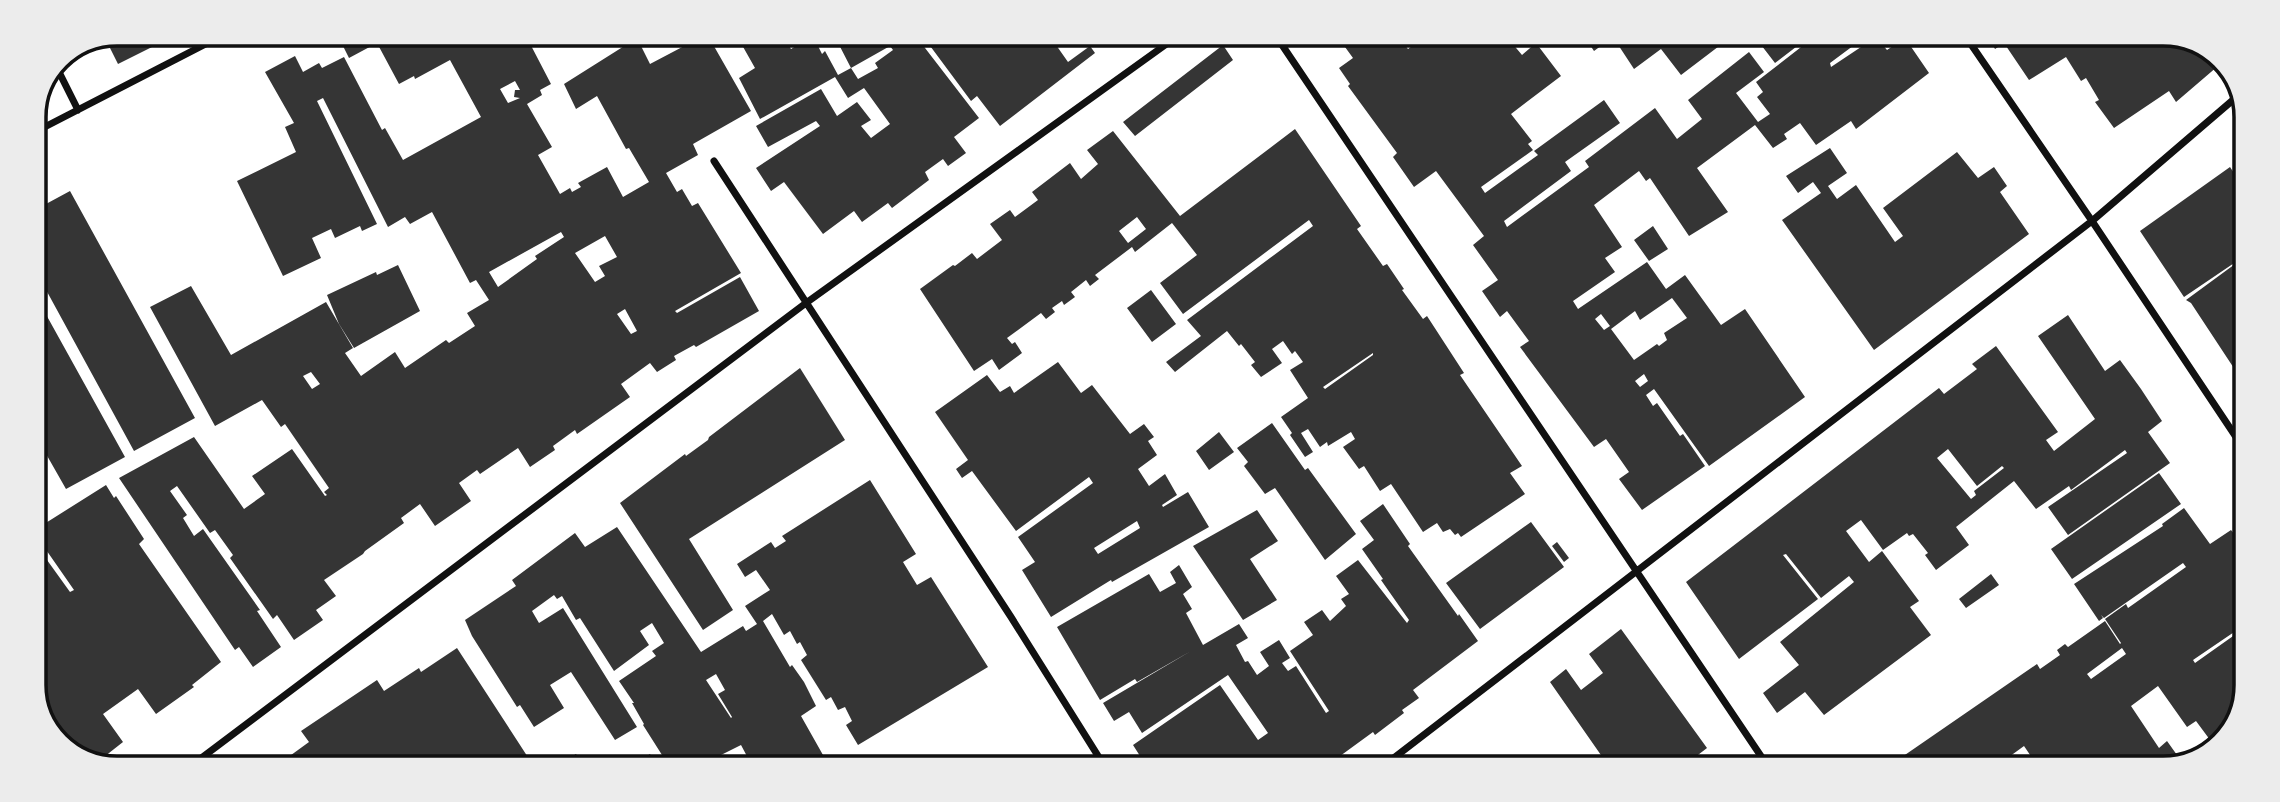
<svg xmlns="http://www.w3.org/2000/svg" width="2280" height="802" viewBox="0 0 2280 802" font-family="'Alegreya Sans',sans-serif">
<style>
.building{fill:#353535;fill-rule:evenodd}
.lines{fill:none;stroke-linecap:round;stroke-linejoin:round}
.minor{stroke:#111;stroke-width:7}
.rim{fill:none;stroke:#111;stroke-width:3.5}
</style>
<rect width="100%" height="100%" fill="#fff"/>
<path class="building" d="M117 33H180L118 64 105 38Z
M337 34H525L551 84 540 90 542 95 527 104 552 147 538 155 560 194 570 188 572 192 581 187 578 183 607 167 623 197 649 182 629 148 626 149 597 96 576 109 564 84 637 38 650 64 707 34 751 111 693 144 698 155 666 173 677 192 682 189 692 206 698 203 741 273 675 311 677 313 740 277 759 311 696 347 694 345 674 356 676 360 657 372 650 363 621 384 630 397 577 434 575 430 553 446 555 450 530 467 518 448 480 474 477 470 459 483 471 501 435 526 420 504 401 518 404 523 365 551 363 554 324 580 336 596 316 610 323 620 294 640 277 615 273 619 230 558 233 555 215 530 210 533 177 486 170 491 187 515 183 518 194 536 203 529 260 610 257 611 281 647 253 667 239 647 235 650 119 478 194 437 244 509 265 494 252 476 292 449 325 496 327 495 324 492 329 488 285 424 281 427 262 400 215 426 150 307 191 286 231 355 326 302 353 348 345 353 361 376 395 352 405 368 446 340 449 343 475 326 467 313 489 300 476 280 470 283 432 212 410 224 405 217 388 227 323 98 317 101 377 224 362 231 360 226 335 238 331 229 312 238 321 258 283 276 237 181 296 152 285 127 294 123 265 72 295 56 303 72 319 63 322 68 344 57 382 130 385 128 403 160 481 117 450 60 415 79 414 76 399 84 377 43 349 58ZM515 81 520 90H515L514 97 520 98 508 103 500 89ZM561 232 564 237 535 256 537 259 498 287 489 272ZM605 236 617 257 599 266 605 276 595 282 575 253ZM625 309 637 331 631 334 617 314ZM311 372 320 384 312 389 303 376Z
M764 35H783L791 49 813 36 822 54 825 51 838 75 851 68 834 35H915L979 118 954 137 966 153 948 166 943 159 925 172 929 180 892 208 888 203 862 222 854 211 823 234 784 182 771 191 756 168 820 126 816 121 768 147 756 126 821 89 837 116 857 102 871 120 861 126 871 138 890 124 864 88 848 98 835 77 760 119 739 78 755 68 742 45ZM890 46 893 50 875 63 878 68 858 79 851 68Z
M922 35H1049L1068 62 1090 46 1095 53 1000 126 977 96 971 101Z
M1315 36H1330L1320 43Z
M1337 36H1414L1404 44 1408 49 1426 36H1506L1522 55 1536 43 1561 76 1511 114 1532 141 1528 144 1533 150 1481 187 1485 193 1538 155 1534 151 1604 100 1620 123 1565 162 1571 171 1504 221 1507 227 1589 167 1585 161 1655 108 1677 139 1702 119 1688 100 1749 52 1764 72 1736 93 1758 122 1770 114 1757 97 1763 92 1756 82 1814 37H1865L1830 63 1831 67 1876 37 1887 50 1905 38 1929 73 1856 129 1851 121 1816 145 1800 123 1784 134 1787 139 1773 148 1755 125 1697 168 1728 212 1689 236 1650 178 1646 181 1639 171 1594 205 1622 247 1605 258 1615 272 1573 301 1578 309 1647 262 1666 289 1685 275 1721 325 1745 309 1805 397 1709 466 1654 389 1646 395 1653 406 1657 403 1680 436 1683 434 1705 466 1642 510 1619 479 1629 472 1606 439 1594 447 1520 347 1529 341 1507 311 1500 317 1482 291 1498 280 1473 245 1484 236 1436 171 1414 187 1393 157 1397 153 1348 86 1350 84 1339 68 1353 58ZM1672 298 1687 318 1664 333 1667 340 1659 346 1657 344 1634 360 1611 329 1635 311 1640 320ZM1601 314 1610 326 1604 330 1595 319ZM1644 374 1648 381 1640 387 1635 381Z
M1584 36H1612L1731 37 1681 75 1661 49 1634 69 1613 37 1594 51Z
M1755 37H1809L1775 63Z
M1988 37H2128L2132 44 2136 42 2133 37 2190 38 2227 64 2222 69 2218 66 2176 102 2169 91 2114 128 2095 102 2099 100 2086 78 2081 81 2066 57 2029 80 2004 43 1995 49Z
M1223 45 1233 60 1135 136 1123 122Z
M1295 129 1361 226 1357 229 1383 266 1387 264 1404 289 1402 290 1423 319 1427 316 1464 373 1460 375 1522 466 1510 473 1525 494 1461 537 1458 533 1455 535 1450 529 1443 532 1437 523 1423 532 1391 484 1380 491 1364 466 1359 469 1343 447 1355 439 1351 432 1328 446 1327 442 1320 447 1308 429 1301 433 1313 452 1305 457 1290 435 1292 433 1281 417 1308 398 1290 370 1303 362 1295 351 1292 354 1283 341 1272 349 1282 363 1261 377 1251 365 1255 362 1241 344 1239 346 1227 331 1175 372 1166 362 1201 336 1187 320 1313 226 1309 220 1183 314 1160 283 1197 255 1172 223 1135 252 1132 247 1095 275 1099 279 1090 286 1086 280 1071 292 1075 297 1064 305 1062 301 1052 308 1055 312 1046 319 1041 313 1007 338 1012 344 1015 342 1022 353 999 370 992 359 974 371 920 289 953 265 955 266 972 253 977 259 1002 240 990 224 1010 210 1015 217 1038 200 1032 192 1070 163 1081 179 1098 164 1087 150 1113 131 1180 216ZM1137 217 1146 229 1128 243 1119 231ZM1373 353V355L1325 389 1323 387Z
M1830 148 1847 173 1828 186 1837 199 1856 185 1895 242 1903 236 1883 208 1957 152 1978 178 1994 167 2007 186 2000 192 2029 234 1874 350 1782 220 1821 193 1813 182 1798 193 1786 176Z
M2246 162V186L2235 170Z
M2230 167 2246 191V255L2184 297 2140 231Z
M70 191 195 418 134 451 33 266V211Z
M1653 226 1668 249 1649 261 1634 240Z
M2246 256 2245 385 2191 303 2186 300Z
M398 265 420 311 354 348 339 324 327 295 376 272 377 275Z
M1151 290 1176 324 1152 342 1127 308Z
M33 291 125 457 66 489 33 431Z
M2068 315 2105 371 2120 360 2141 389 2162 421 2148 432 2170 463 2068 535 2048 507 2127 453 2125 450 2071 490 2069 486 2036 509 2014 481 1956 527 1969 545 1936 570 1925 555 1928 553 1913 534 1909 536 1907 533 1883 550 1861 520 1846 531 1869 562 1882 551 1919 601 1910 607 1931 635 1824 715 1805 692 1777 713 1763 693 1799 665 1780 642 1854 582 1849 576 1821 598 1786 554 1783 555 1818 599 1739 659 1686 582 1939 388 1944 394 1977 369 1972 364 1996 346 2058 432 2046 440 2054 451 2095 419 2038 336ZM1948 449 1977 486 2002 466 2004 468 1974 491 1976 495 1971 499 1937 458Z
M1058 362 1081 393 1092 385 1130 434 1144 424 1154 437 1148 441 1157 455 1138 469 1149 486 1165 474 1177 495 1162 505 1163 507 1188 492 1209 527 1112 582 1111 580 1051 617 1022 570 1035 562 1018 537 1093 483 1089 477 1016 531 972 471 962 478 956 469 968 460 935 412 987 375 1000 392 1010 386 1014 393ZM1137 521 1140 528 1098 554 1094 548Z
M800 368 845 440 689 539 733 610 703 630 620 503 685 454 686 456 708 440 709 437Z
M1272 423 1305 470 1308 468 1356 534 1325 560 1275 488 1265 494 1244 466 1248 462 1237 448Z
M1219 432 1234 452 1209 470 1196 451Z
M2159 473 2181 504 2072 579 2051 549Z
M870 480 916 554 903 562 917 585 931 577 988 667 858 745 846 725 852 721 845 707 838 710 831 697 826 700 801 660 807 655 800 642 797 644 790 631 784 635 772 614 763 621 790 667 792 665 804 682 816 706 801 716 823 755 806 766H741L749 760 741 745 721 755 728 766H669L643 725 644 724 632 703H634L619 681 656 656 652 651 664 643 652 623 640 631 649 645 614 671 580 618 576 620 562 596 557 599 554 595 532 611 539 623 563 608 637 727 615 740 571 672 550 685 564 708 534 727 520 705 517 707 472 636 465 620 516 586 512 580 575 533 585 547 617 527 701 652 743 626 746 631 757 624 745 606 770 590 756 570 745 577 737 564 771 542 775 548 786 541 782 536ZM716 674 725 690 718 694 732 717 731 718 706 680Z
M106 485 114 498 116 496 144 539 139 544 221 662 192 685 194 687 156 714 138 689 103 714 123 742 95 764H90L81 758 33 690V570L47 560 70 592 74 590 33 531Z
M1383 504 1410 544 1408 546 1458 616 1459 614 1478 641 1413 690 1419 698 1402 710 1404 713 1375 735 1373 732 1325 767H1147L1133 745 1220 685 1258 740 1268 733 1228 675 1142 733 1129 712 1114 721 1103 703 1191 651 1137 682 1135 679 1100 700 1057 627 1149 574 1160 592 1176 583 1170 572 1179 565 1192 587 1183 594 1192 609 1186 613 1203 645 1239 624 1248 638 1236 645 1245 662 1248 661 1257 675 1269 666 1260 652 1279 640 1290 658 1282 663 1288 671 1296 666 1326 713 1329 711 1290 651 1313 635 1304 622 1322 610 1330 621 1346 606 1341 599 1349 594 1336 576 1358 560 1407 623 1409 620 1381 580 1383 579 1362 549 1374 540 1360 521Z
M2184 508 2210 544 2231 530 2244 546 2243 626 2193 660 2195 663 2243 629 2242 712 2216 748 2196 721 2187 727 2158 686 2131 706 2159 748 2167 741 2182 762 2164 769 2039 768 2024 746 2002 762 2006 768H1886L2037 664 2040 669 2060 655 2057 650 2065 644 2068 647 2105 621 2120 644 2121 643 2105 619 2126 604 2128 608 2186 567 2183 563 2104 618 2101 615 2103 618 2099 621 2074 584 2163 526 2162 524ZM2122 648 2126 654 2091 679 2087 674Z
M1257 510 1278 541 1250 559 1277 600 1243 620 1193 546Z
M1531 522 1564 567 1480 629 1446 583Z
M1557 542 1569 558 1564 562 1552 546Z
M1991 574 1999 585 1966 608 1959 599Z
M1621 629 1707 748 1681 768H1641L1633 757 1620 768H1610L1550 682 1566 669 1581 690 1603 673 1589 654Z
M457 648 533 765H482L480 763 477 765H292L287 758 309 742 301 731 377 680 384 691 419 668 421 672Z
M41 711 63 739 59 742 51 736Z
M576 754 583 765H557Z
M650 754 657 766H631Z"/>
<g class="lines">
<path class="minor" d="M1276 36 1769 768
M1966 37 2092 221 2244 449
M55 64 78 110
M33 133 227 33
M714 161 1011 617 1105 767
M192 765 806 303 1179 35
M1382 767 2092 221 2240 94"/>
</g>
<path d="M0 0H2280V802H0ZM117 46H2163A71 71 0 0 1 2234 117V685A71 71 0 0 1 2163 756H117A71 71 0 0 1 46 685V117A71 71 0 0 1 117 46Z" fill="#ececec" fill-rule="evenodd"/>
<path class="rim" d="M117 46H2163A71 71 0 0 1 2234 117V685A71 71 0 0 1 2163 756H117A71 71 0 0 1 46 685V117A71 71 0 0 1 117 46Z"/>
</svg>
